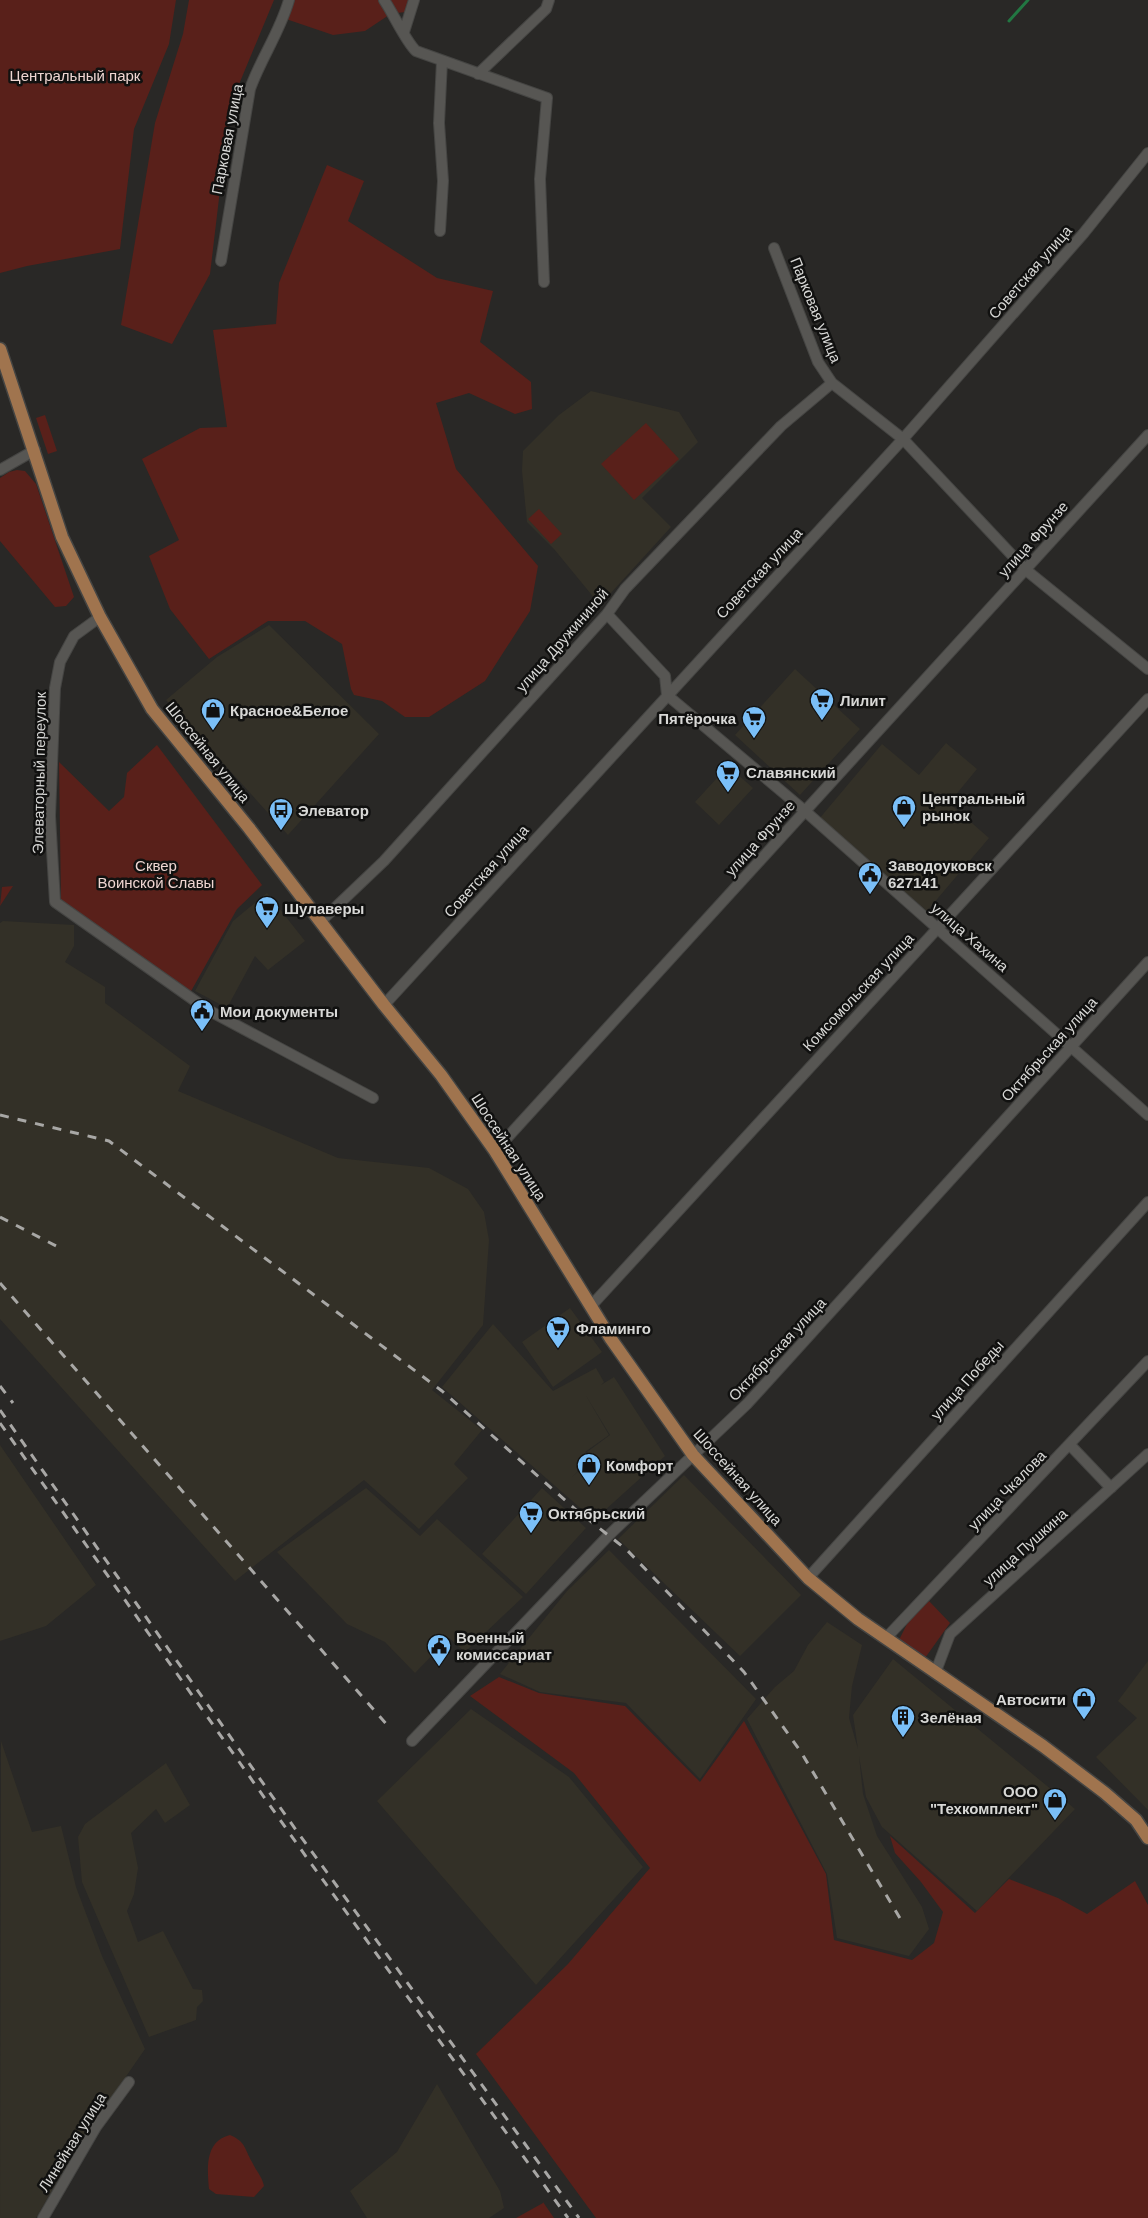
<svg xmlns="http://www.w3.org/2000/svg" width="1148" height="2218" viewBox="0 0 1148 2218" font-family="Arial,sans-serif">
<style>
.built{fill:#333027;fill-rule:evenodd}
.green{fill:#59201a}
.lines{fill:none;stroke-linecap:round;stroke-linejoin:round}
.stream{stroke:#227742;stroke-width:3}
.minor-casing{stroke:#454543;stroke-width:12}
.major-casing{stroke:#454543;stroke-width:15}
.minor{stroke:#575653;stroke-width:10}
.major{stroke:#a0744e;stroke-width:12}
.rail{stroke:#a8a7a5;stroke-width:3;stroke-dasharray:9 9;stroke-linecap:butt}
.labels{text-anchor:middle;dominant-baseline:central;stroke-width:5;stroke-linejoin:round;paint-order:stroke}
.park-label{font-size:15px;fill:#efd6d2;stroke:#111110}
.street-label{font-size:15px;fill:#d8d8d6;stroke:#111110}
.poi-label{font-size:15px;font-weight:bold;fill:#d8d8d6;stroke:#111110;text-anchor:start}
</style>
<rect width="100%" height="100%" fill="#292826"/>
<path class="built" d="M591 391 679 412 698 442 642 498 671 527 600 605 554 549 527 522 522 471 523 451 559 415Z
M269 625 379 734 288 835 166 700 217 657Z
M795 669 860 729 800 795 735 735Z
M946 743 977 769 949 803 989 838 927 911 819 819 882 744 919 775Z
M728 766 753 788 719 825 695 802Z
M267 893 305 941 268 970 255 956 227 1008 195 991 233 921Z
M3 921 74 925V946L65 962 105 987V1003L190 1066 178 1091 338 1158 429 1168 468 1189 484 1212 489 1240 483 1325 432 1390 482 1430 454 1464 468 1478 419 1529 364 1480 235 1581 0 1319V923Z
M570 1308 602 1352 553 1387 522 1342Z
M493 1324 553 1391 596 1368 604 1382 601 1385 614 1377 665 1456 594 1520 442 1387ZM585 1394 610 1435 587 1452 592 1459 572 1477 590 1459 585 1452 609 1435Z
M0 1445 96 1585 46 1626 0 1641Z
M684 1475 801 1595 740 1656 618 1539Z
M366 1488 420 1536 437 1519 523 1597 465 1652 449 1638 415 1673 385 1642 347 1624 277 1552Z
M542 1488 586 1528 526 1594 482 1554Z
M609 1550 756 1699 700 1779 626 1703 540 1692 500 1674 567 1591Z
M827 1622 862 1645 852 1686 849 1718 858 1749 853 1715 893 1659 1075 1809 977 1911 882 1827 866 1797 859 1756 863 1794 877 1836 922 1907 929 1929 909 1956 837 1938 827 1874 747 1719 775 1687 794 1671 808 1645Z
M1148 1661V1810L1096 1757 1137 1718 1118 1701Z
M471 1709 569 1777 643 1867 536 1985 377 1801Z
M1 1741 32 1832 61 1826 76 1887 102 1956 145 2049 82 2140 36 2218H0Z
M166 1763 190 1805 165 1823 156 1809 131 1833 138 1868 134 1894 127 1911 138 1942 163 1931 193 1989 202 1990 203 2001 197 2007 196 2020 149 2037 82 1882 78 1837 85 1824Z
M437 2084 500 2191 504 2208 489 2218H367L350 2191 397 2152Z"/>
<path class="green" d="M0 0H176L169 44 134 129 120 249 27 266 0 273Z
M189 0H274L230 106 210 274 172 344 121 325 155 123 183 34Z
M293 0H379L389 15 365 31 333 35 286 19Z
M387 0H410L406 12 396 13Z
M327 165 364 181 348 221 437 278 493 291 480 342 531 382 532 409 515 414 469 393 436 403 456 469 538 566 530 611 485 681 429 717H405L382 701 354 695 351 689 342 644 305 621H268L209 659 170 609 149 556 179 540 142 459 200 428 227 427 213 330 276 324 279 283Z
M45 415 57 451 48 454 36 418Z
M646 423 679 459 634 500 601 464Z
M17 470 25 471 36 484 74 597 66 606 55 607 0 541V478L9 472Z
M539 509 562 534 551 544 528 519Z
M157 745 262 885 237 909 190 993 61 901 59 762 109 811 124 797 127 773Z
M13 886 0 906 2 887Z
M929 1601 950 1623 925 1658 899 1640 910 1618Z
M499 1677 539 1693 625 1706 700 1782 744 1721 826 1874 834 1940 912 1960 934 1943 943 1912 921 1882 895 1853 890 1836 975 1913 1009 1879 1058 1898 1087 1914 1135 1881 1148 1905V2218H596L476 2054 568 1964 650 1868 574 1773 470 1696Z
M230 2135C246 2142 244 2148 252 2162 256 2171 262 2176 264 2186L254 2197 216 2194 209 2189C207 2168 205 2141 230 2135Z
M543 2202 554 2218H516L543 2203Z"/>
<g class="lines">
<path class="stream" d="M1009 21 1028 0"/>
<g class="minor-casing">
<path id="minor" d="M384 0C393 13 406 42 416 51L547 98 540 179 544 282
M404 32 414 0
M478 74 546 9 549 0
M440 231 443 181 439 123 442 61
M774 248 818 362 832 383 903 439 1026 570 1148 669
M221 261 250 89C261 58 280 32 289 0
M0 470 35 450
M607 614 665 676 667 695 805 811 1148 1115
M100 617 74 636 60 662 55 688 50 816 55 902 208 1010 373 1098
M320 922 384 861 607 614 625 589 781 426 832 383
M384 1005 903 439 1083 234 1148 153
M495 1151 1148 435
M591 1306 1148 699
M1070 1445 1111 1488
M808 1578 1148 1202
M886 1638 1148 1361
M936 1671 950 1634 1148 1454
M412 1741 609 1535 747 1404 1148 962
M43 2218 96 2127 129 2082"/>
</g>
<g class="major-casing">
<path id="major" d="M0 349 62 537 100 617 152 709 249 828 384 1005 441 1075 495 1151 611 1339 693 1455 808 1578 858 1619 1043 1746 1105 1793 1136 1820 1148 1838"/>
</g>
<use href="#minor" class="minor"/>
<use href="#major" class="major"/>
<path class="rail" d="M0 1115 109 1141 442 1391 575 1509 627 1550 744 1672 801 1752 904 1925
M0 1217 60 1248
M0 1283 388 1726
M0 1386 13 1403
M0 1410 296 1830 579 2218
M0 1423 307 1858 568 2218"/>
</g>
<defs>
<g id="supermarket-pin" transform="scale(1.25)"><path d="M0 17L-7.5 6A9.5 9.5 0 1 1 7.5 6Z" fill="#7abff8" stroke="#111110"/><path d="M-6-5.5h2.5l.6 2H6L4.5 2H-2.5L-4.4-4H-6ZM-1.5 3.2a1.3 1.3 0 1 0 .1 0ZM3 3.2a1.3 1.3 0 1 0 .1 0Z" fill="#111"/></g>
<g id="shop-pin" transform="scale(1.25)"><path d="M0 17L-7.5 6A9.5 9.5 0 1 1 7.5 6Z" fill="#7abff8" stroke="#111110"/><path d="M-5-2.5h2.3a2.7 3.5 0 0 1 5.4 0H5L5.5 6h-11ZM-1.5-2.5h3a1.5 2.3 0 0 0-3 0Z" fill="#111"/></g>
<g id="bus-pin" transform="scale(1.25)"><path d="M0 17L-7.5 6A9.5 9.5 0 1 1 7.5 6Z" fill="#7abff8" stroke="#111110"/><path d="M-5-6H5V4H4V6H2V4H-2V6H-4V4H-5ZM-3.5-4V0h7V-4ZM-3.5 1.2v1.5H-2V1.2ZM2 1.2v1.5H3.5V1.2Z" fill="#111"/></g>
<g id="civic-pin" transform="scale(1.25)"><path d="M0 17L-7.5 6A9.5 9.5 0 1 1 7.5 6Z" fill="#7abff8" stroke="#111110"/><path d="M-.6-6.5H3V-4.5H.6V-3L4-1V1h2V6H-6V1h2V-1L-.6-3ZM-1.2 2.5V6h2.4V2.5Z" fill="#111"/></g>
<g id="building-pin" transform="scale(1.25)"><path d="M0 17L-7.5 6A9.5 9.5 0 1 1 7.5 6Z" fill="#7abff8" stroke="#111110"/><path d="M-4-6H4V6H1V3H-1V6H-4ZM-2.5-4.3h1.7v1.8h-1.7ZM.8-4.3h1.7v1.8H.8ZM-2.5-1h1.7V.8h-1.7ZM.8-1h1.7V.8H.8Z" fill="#111"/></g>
</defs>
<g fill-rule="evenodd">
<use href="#supermarket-pin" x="822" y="700"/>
<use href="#shop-pin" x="213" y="710"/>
<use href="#supermarket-pin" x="754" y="718"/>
<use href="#supermarket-pin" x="728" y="772"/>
<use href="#shop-pin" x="904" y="807"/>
<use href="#bus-pin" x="281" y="810"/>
<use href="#civic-pin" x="870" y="874"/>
<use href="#supermarket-pin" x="267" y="908"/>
<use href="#civic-pin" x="202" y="1011"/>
<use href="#supermarket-pin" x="558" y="1328"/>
<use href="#shop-pin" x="589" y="1465"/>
<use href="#supermarket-pin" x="531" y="1513"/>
<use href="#civic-pin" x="439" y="1646"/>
<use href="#shop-pin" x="1084" y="1699"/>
<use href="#building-pin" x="903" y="1717"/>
<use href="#shop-pin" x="1055" y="1800"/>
</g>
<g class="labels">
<g class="park-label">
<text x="75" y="75">Центральный парк</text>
<text x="156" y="865">Сквер<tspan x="156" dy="17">Воинской Славы</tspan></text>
</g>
<g class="street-label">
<text transform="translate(227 139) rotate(-79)">Парковая улица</text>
<text transform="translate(1030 272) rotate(-49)">Советская улица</text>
<text transform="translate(816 310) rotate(68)">Парковая улица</text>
<text transform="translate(1033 539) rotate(-48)">улица Фрунзе</text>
<text transform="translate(759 573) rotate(-47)">Советская улица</text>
<text transform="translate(562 640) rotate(-49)">улица Дружининой</text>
<text transform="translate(208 752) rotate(51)">Шоссейная улица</text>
<text transform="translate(39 773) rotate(-89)">Элеваторный переулок</text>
<text transform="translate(760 838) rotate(-48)">улица Фрунзе</text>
<text transform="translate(486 871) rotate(-48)">Советская улица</text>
<text transform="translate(970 937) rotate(41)">улица Хахина</text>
<text transform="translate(858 992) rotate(-47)">Комсомольская улица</text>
<text transform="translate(1049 1049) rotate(-48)">Октябрьская улица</text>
<text transform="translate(509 1147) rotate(57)">Шоссейная улица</text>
<text transform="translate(777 1349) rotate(-47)">Октябрьская улица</text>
<text transform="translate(967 1380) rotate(-48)">улица Победы</text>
<text transform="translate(738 1477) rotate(48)">Шоссейная улица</text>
<text transform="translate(1007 1490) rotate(-46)">улица Чкалова</text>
<text transform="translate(1025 1547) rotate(-42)">улица Пушкина</text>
<text transform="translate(72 2142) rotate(-58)">Линейная улица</text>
</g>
<g class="poi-label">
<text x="840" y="700">Лилит</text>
<text x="230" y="710">Красное&amp;Белое</text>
<text x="736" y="718" text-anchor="end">Пятёрочка</text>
<text x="746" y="772">Славянский</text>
<text x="922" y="798">Центральный<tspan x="922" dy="17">рынок</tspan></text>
<text x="298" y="810">Элеватор</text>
<text x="888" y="865">Заводоуковск<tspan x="888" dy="17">627141</tspan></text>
<text x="284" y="908">Шулаверы</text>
<text x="220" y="1011">Мои документы</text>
<text x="576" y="1328">Фламинго</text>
<text x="606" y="1465">Комфорт</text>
<text x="548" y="1513">Октябрьский</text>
<text x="456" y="1637">Военный<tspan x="456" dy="17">комиссариат</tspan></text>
<text x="1066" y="1699" text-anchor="end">Автосити</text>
<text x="920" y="1717">Зелёная</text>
<text x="1038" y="1791" text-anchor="end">ООО<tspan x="1038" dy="17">"Техкомплект"</tspan></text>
</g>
</g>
</svg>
